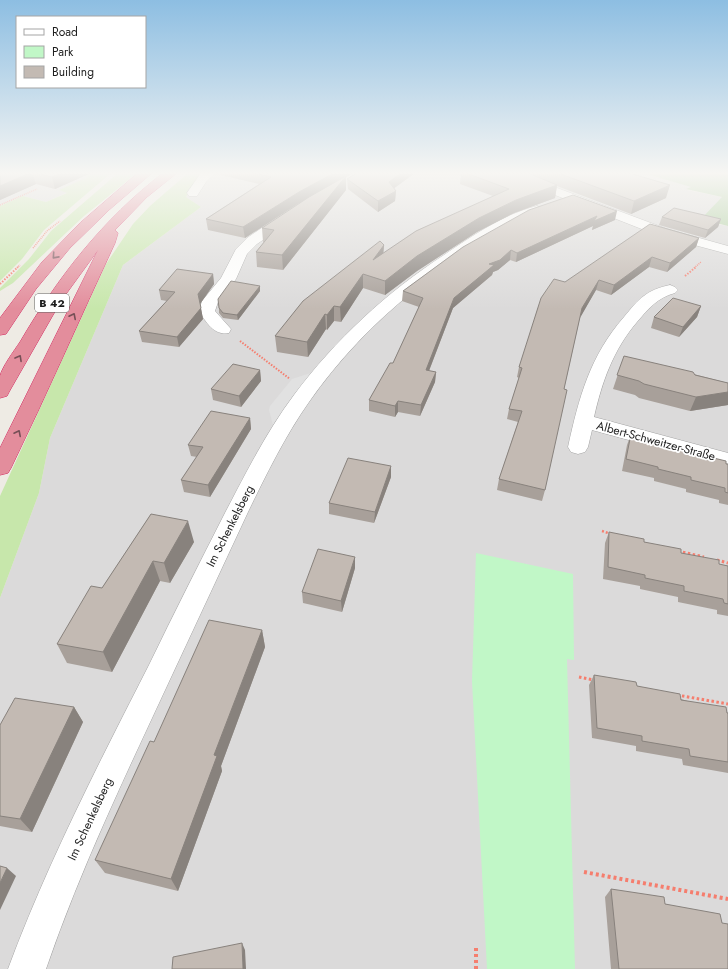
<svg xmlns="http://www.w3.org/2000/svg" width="728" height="969" viewBox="0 0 728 969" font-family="Jost,sans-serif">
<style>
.residential{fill:#dbdada}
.grass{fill:#c7e7ab}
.forest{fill:#a8cc9a}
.park{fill:#c1f7c7}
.parking{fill:#e1e1e1}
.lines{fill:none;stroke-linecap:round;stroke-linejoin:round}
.minor-casing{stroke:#a4a4a4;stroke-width:1}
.highway-casing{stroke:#d32a61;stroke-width:1}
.path-far4{stroke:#f57e6e;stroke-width:1.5;stroke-dasharray:1 1;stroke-linecap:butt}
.path-far3{stroke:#f57e6e;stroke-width:2;stroke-dasharray:1.5 1.5;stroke-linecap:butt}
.path-far2{stroke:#f57e6e;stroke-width:2.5;stroke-dasharray:2 2;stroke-linecap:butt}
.path-far1{stroke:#f57e6e;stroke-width:3;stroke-dasharray:2.5 2.5;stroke-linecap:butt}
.path{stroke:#f57e6e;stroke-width:4;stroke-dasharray:3 3;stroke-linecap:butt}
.minor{fill:#fff;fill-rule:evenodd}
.highway{fill:#e38d9c;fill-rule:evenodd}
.wall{fill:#a8a09a}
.shaded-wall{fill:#88827d}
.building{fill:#c3bab3;stroke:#88827d}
.oneway{stroke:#764f56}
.labels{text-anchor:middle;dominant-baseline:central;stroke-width:3.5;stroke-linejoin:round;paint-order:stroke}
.shield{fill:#fff;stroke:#616161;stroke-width:1}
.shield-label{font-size:11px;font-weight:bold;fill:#1d1d1d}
.street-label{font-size:12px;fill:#1d1d1d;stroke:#fff}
</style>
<rect width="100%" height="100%" fill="#eeebe4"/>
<path class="residential" d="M0 173H91L86 176 89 177 60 190 68 192 46 202 23 196 0 206Z
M205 173H643L692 187 687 190 722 197 716 224 728 226V969H0V598L39 493 50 438 123 265 201 207 186 197 196 180Z"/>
<path class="grass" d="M91 173H111L44 230 22 259 0 281V206L23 196 46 202 67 193 59 190 88 177 85 176Z
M118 173H137L84 216 13 283 0 291V288L29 259 51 231Z
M188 173H205L196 180 186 197 201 207 123 265 50 438 39 493 0 598V496L106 264 133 224 150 206Z"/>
<path class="forest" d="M643 173H728V226L701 219 722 197 686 189 691 187Z"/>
<path class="park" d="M476 553 573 574 574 660 567 659 575 969H487L472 681Z"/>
<path class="parking" d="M314 372 274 429 269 410 270 406 292 379Z"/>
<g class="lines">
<g class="minor-casing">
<path id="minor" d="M201 173H215L206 182 197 196H189L187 193Z
M499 173H517L667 229 728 246V254L657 235Z
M537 206 543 210 542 213C450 254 367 319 309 402 285 436 266 475 248 512 223 566 198 619 173 673 128 770 81 867 46 969H8C47 864 98 765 149 665 174 613 200 562 226 511 247 471 267 431 294 395 335 340 387 292 444 255 472 236 504 214 537 206Z
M287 213 294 217 292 220 257 244 247 254 236 279 218 302 215 311 231 329 229 333C214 336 206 322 199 311L202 301 221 278 236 249 247 238 282 214Z
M670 285 675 287 678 290 675 293C657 298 649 308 637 322 613 350 602 382 594 417L728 453V467L592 430 588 447 585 452 578 454 571 452 568 447C579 397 590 356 624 317 639 299 646 290 670 285Z"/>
</g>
<g class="highway-casing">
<path id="highway" d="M138 173H152L109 210 70 248 36 289 6 334 0 335V318L42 262 80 223Z
M163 173H177L147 197 115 230 118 233 115 243C80 318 47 394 11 468L8 473 0 475V448L98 250 61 301 9 392 7 396 0 398C0 391 0 383 0 376 2 367 14 351 20 342 58 277 103 219 163 173Z"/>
</g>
<path class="path-far4" d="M0 205 37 189
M33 248 47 231 60 221
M17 268 20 265
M694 268 701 262"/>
<path class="path-far3" d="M685 276 696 267
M0 284 18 267
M240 341 290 379"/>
<path class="path-far2" d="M602 531 611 534"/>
<path class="path-far1" d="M678 551 704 557
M717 560 728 563
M579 677 594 680
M677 695 728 704"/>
<path class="path" d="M584 872 728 899
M476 948V969"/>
<use href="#minor" class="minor"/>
<use href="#highway" class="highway"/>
</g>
<path class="wall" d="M0 173H91L55 189 36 184 0 200Z
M215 173H353L346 177V190L283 270 257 267 256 252 264 242H263L262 228 299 203 245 238 208 230 206 219 259 184 216 174Z
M415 173 394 188 396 191 395 201 378 212 348 189 347 179Z
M461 173H629L666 198 631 214 557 186 555 198 514 213 477 232 417 271 385 295 363 288 341 322 334 321 327 330 326 329 308 357 277 352 275 336 384 245 383 253 493 196 460 184Z
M662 217 721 219 718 227 705 238 659 225Z
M615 220 592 230 593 226 516 262 510 260 498 270 493 272 492 275 453 308 429 371 436 372 435 382 420 416 398 412 395 417 369 411V400L393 363 419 307 402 301 403 291 463 247Z
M699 238 696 247 667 272 649 267 611 295 596 290 580 317 564 389 545 490 542 501 497 490 499 479 518 422 507 419 509 409 519 378 517 377 519 367 565 282Z
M213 274 214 284 200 304 203 319 179 347 142 342 139 331 167 301 161 300 159 290Z
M260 286V291L238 320 223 318 219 313V308Z
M701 306 697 317 679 337 651 328 654 317Z
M624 356 728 383V405L690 411 639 398 635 395 613 389Z
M260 370 261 381 241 407 213 400 211 389Z
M250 418 251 429 210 497 184 492 181 480 197 457 191 456 188 445Z
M631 434 728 464V505L719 503V500L686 492V489L654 481V478L622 471 627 445Z
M391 466V477L374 523 329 514V503Z
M151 514 194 542 170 583 160 581 112 672 67 663 57 644 102 588Z
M609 532 681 553 719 564 728 566V616L717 614V610L678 602V597L640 589V586L603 579 605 543Z
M355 557V568L342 612 303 603 302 592Z
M262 630 265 647 221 766 222 771 178 891 105 873 95 860 154 742Z
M594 675 637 686 728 713V773L683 765 682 759 636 751V746L592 738 589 685Z
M74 707 83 722 32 832 0 826V725Z
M611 889 665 904 722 923 728 969H611L605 897Z"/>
<path class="shaded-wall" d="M30 173H32L36 184 0 200V186Z
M61 173H91L55 189 52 177Z
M334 173H353L346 177V190L283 270 282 255 299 203 245 238 243 227 299 192Z
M401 173H415L389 192V182Z
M557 185 555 198 514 213 477 232 417 271 385 295V281L417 256 479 218 516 200Z
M670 185 666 198 631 214 634 201Z
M396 191 395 201 378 212V201Z
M617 211 615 220 592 230 593 226 516 262 517 253 597 216Z
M721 219 718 227 705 238 708 230Z
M699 238 696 247 667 272 670 263Z
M384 245 383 259 373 260Z
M511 250 510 260 498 270 493 272 492 275 453 308 425 381 426 370 454 298 489 264Z
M652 257 649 267 611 295 614 285Z
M213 274 214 284 200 304 198 294Z
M363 274V288L341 322 340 307Z
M599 280 596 290 580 318 582 308Z
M260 286V291L238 320 237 315Z
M334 306V321L327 330V315Z
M701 306 697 317 679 337 683 327Z
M201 308 203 319 179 347 177 337Z
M325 314 326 329 308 357 307 342Z
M260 370 261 381 241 407 239 396Z
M436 372 435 382 420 416 421 405Z
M728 392V405L690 411 696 397Z
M398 401V412L395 417V406Z
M250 418 251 429 210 497 208 485Z
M391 466V477L374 523 375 512Z
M188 521 194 542 170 583 164 563Z
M355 557V568L342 612 341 601Z
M153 561 160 581 112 672 103 652Z
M262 630 265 647 221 766 222 771 178 891 171 879 214 755Z
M74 707 83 722 32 832 20 819Z
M7 868 16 876 0 910V883Z
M242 943 245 950 246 969H243Z"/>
<path class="building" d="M0 173H30L0 186Z
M36 173H61L52 177Z
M255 173H334L299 192 243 227 206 219 271 177Z
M357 173H401L389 182 396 191 378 201 347 179Z
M466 173H528L557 185 516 200 479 218 417 256 385 281 363 274 340 307 334 306 327 315 325 314 307 342 275 336 303 301 380 241 384 245 373 260 416 231 509 189Z
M558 173H629L670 185 634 201Z
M346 176 282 255 256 252 274 230 262 228 309 197Z
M573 195 617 211 594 221 597 216 517 253 511 250 500 260 489 264 494 265 454 298 426 370 436 372 421 405 398 401 395 406 369 400 390 363H393L423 298 403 291 463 247 529 210Z
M674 208 721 219 708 230 662 217Z
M650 224 699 238 670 263 652 257 614 285 599 280 582 308 564 389 567 390 545 490 499 479 522 411 509 409 522 368 519 367 541 298 554 279 565 282Z
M177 269 213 274 198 294 201 308 177 337 139 331 175 292 159 290Z
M231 281 260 286 237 315 223 313 219 308 218 299Z
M673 298 701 306 683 327 654 317Z
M624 356 693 372 695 375 728 383V392L696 397 644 384 639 381 617 375Z
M233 364 260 370 239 396 211 389Z
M211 411 250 418 208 485 181 480 203 447 188 445Z
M631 434 693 451V453L726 461V464H728V493L725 492V488L691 480V477L658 469V467L626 459Z
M348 458 391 466 375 512 329 503Z
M151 514 188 521 164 563 153 561 103 652 57 644 91 586 102 588Z
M609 532 644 539V542L681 549V553L719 560V564L728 566V604L724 603 723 599 684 591V586L645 578V575L608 567Z
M318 549 355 557 341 601 302 592Z
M209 620 262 630 214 755 217 756 171 879 95 860 150 741 154 742Z
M594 675 636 682 637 686 680 694 681 700 726 707 727 713H728V762L690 756 689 749 642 741V736L597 728Z
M15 698 74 707 20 819 0 816V725Z
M0 866 7 868 0 883Z
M611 889 664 897 665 904 720 914 722 923 728 924V969H619Z
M242 943 243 969H172L173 957Z"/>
<defs><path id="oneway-chevron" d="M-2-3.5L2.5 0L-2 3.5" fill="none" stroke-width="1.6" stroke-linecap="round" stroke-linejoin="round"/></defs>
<g class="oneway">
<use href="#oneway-chevron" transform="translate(55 256) rotate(132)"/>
<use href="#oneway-chevron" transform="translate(73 316) rotate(-63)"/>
<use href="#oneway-chevron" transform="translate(19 358) rotate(-61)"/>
<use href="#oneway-chevron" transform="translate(18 433) rotate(-63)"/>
</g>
<linearGradient id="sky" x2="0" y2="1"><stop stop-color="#8dbee2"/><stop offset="0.56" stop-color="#f7f6f3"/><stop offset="1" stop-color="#f7f6f3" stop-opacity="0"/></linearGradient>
<rect width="728" height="309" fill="url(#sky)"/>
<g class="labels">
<rect class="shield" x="35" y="294" width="34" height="18" rx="3"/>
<g class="shield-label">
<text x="52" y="303">B 42</text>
</g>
<g class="street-label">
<text transform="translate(656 441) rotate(15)">Albert-Schweitzer-Straße</text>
<text transform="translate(230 526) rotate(-63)">Im Schenkelsberg</text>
<text transform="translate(90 819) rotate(-65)">Im Schenkelsberg</text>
</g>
</g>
<rect x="16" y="16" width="130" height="72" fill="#ffffff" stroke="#a5a5a5"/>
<rect x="24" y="29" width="20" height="6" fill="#ffffff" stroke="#a5a5a5"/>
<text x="52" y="36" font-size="12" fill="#1d1d1d">Road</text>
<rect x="24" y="46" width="20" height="12" fill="#c1f7c7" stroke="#a5a5a5"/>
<text x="52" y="56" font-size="12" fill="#1d1d1d">Park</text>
<rect x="24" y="66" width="20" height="12" fill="#c3bab3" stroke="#a5a5a5"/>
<text x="52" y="76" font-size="12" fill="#1d1d1d">Building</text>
</svg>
